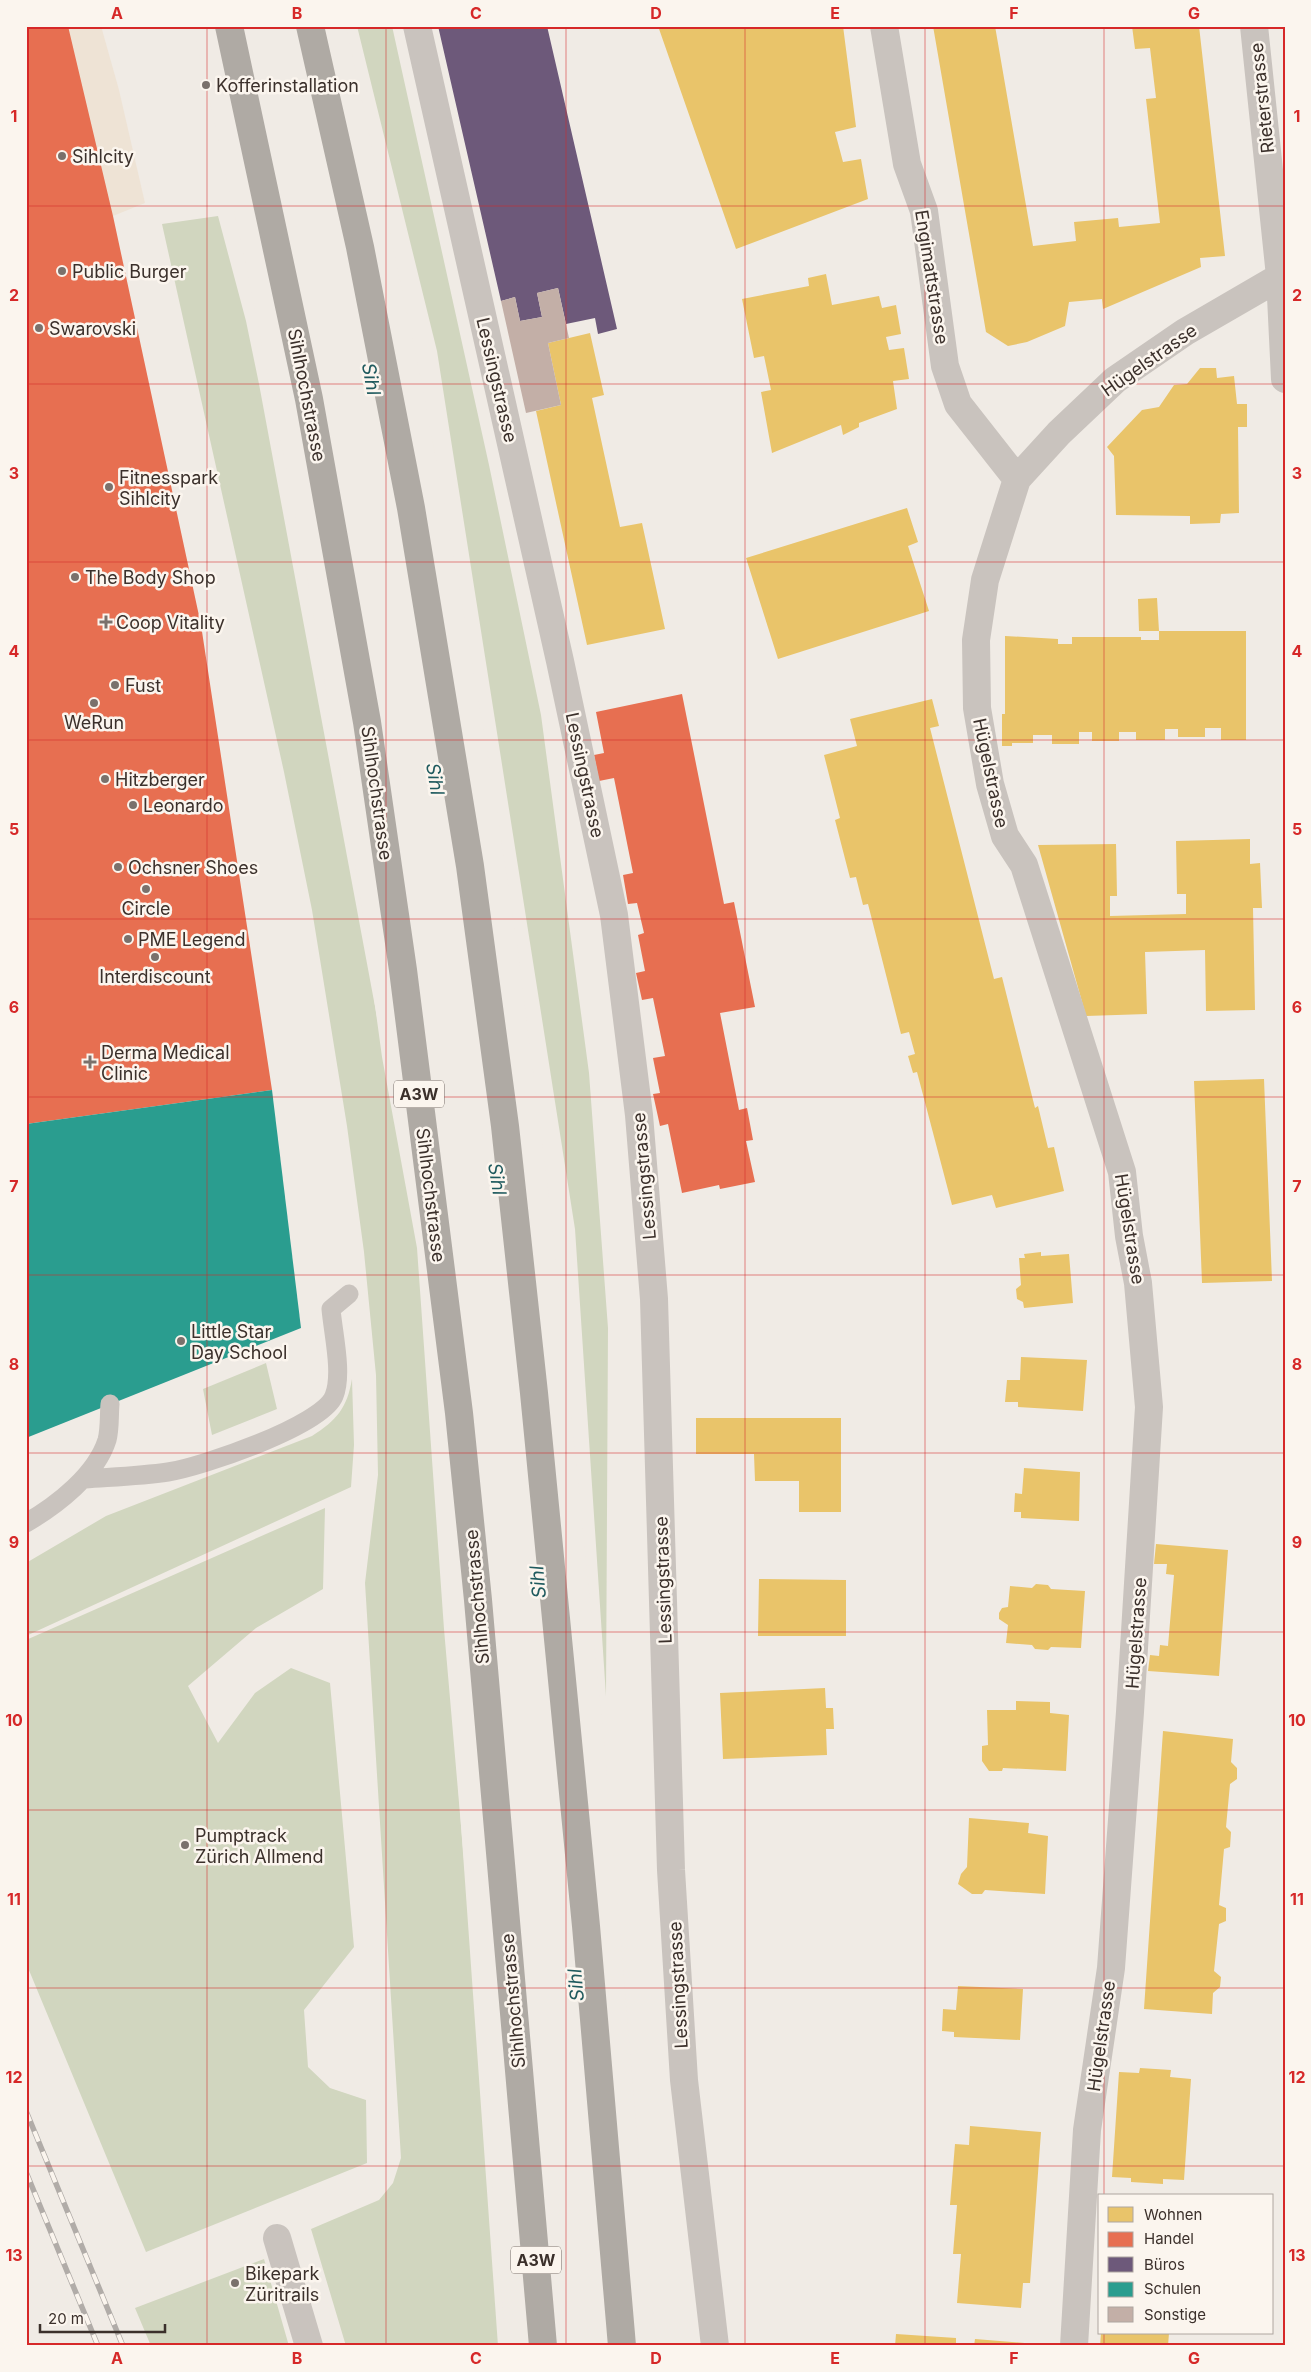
<svg xmlns="http://www.w3.org/2000/svg" width="1311" height="2372" viewBox="0 0 1311 2372" font-family="Inter,sans-serif">
<style>
.green{fill:#d1d6bf}
.plaza{fill:#eee3d5}
.pier{fill:#f0ebe5}
.homes{fill:#e9c46a}
.shops{fill:#e76f51}
.offices{fill:#6d597a}
.schools{fill:#2a9d8f}
.building{fill:#c3afa7}
.lines{fill:none;stroke-linecap:round;stroke-linejoin:round}
.lane{stroke:#c9c3be;stroke-width:19}
.street{stroke:#c9c3be;stroke-width:28}
.highway{stroke:#afaaa4;stroke-width:28}
.rail-casing{stroke:#b1aca8;stroke-width:5.5}
.rail{stroke:#fbf5ee;stroke-width:4;stroke-dasharray:11;stroke-linecap:butt}
.grid{fill:none;stroke:#d62828;stroke-width:1;stroke-opacity:0.55}
.poi-dot{fill:#7a716c;stroke:#fbf5ee;stroke-width:2}
.labels{text-anchor:middle;dominant-baseline:central;stroke-width:5;stroke-linejoin:round;paint-order:stroke}
.shield{fill:#fbf5ee;stroke:#756b66;stroke-width:1}
.shield-label{font-size:16px;font-weight:bold;fill:#3b302b}
.poi-label{font-size:18px;fill:#3b302b;stroke:#fbf5ee;text-anchor:start}
.street-label{font-size:18px;fill:#3b302b;stroke:#fbf5ee}
.water-label{font-size:19px;font-style:italic;fill:#1f5a5e;stroke:#fbf5ee}
.neatline{fill:none;stroke:#d62828;stroke-width:2}
.grid-label{font-size:16px;text-anchor:middle;font-weight:bold;fill:#d62828}
</style>
<rect width="100%" height="100%" fill="#f0ebe5"/>
<path class="green" d="M357 26H392L489 465 541 715 589 1073 608 1328 606 1696 575 1229 437 351Z
M218 216 246 321 259 384 420 1248 498 2346H346L311 2229 379 2200 393 2183 401 2158 365 1583 378 1475 376 1375 364 1252 347 1126 312 910 284 772 162 224Z
M266 1363 277 1409 212 1435 203 1389Z
M352 1379 354 1445 351 1487 26 1636V1563L106 1516 312 1436C337 1420 347 1408 352 1379Z
M325 1508 323 1589 256 1628 188 1686 218 1743 255 1693 291 1668 330 1683 354 1947 304 2010 308 2067 330 2088 366 2100 367 2163 146 2252 26 1963V1640Z
M264 2259 289 2346H151L135 2308Z"/>
<path class="plaza" d="M26 26H101L119 90 145 203 113 216Z"/>
<path class="pier" d="M193 26H346L422 384 454 557 495 798 517 944 551 1213 605 1751 641 2183 657 2346H506L444 1629 417 1248 382 1057 359 888 304 559 247 270Z"/>
<path class="homes" d="M658 26H843L856 127 835 132 843 162 861 159 868 199 736 249Z
M933 26H995L1033 246 1076 241 1074 222 1118 218 1119 227 1160 223 1146 99 1156 98 1150 48 1135 49 1132 26H1199L1225 256 1200 258 1201 267 1103 309 1102 299 1069 302 1065 326 1027 342 1008 346 986 332Z
M826 274 832 305 879 296 882 308 896 305 901 334 886 337 889 350 904 348 909 379 893 381 897 409 859 423V427L843 435 841 425 772 453 761 392 771 390 764 356 754 358 742 299 809 286 808 278Z
M590 333 604 395 592 398 620 527 642 523 665 629 587 645 536 411 561 405 548 343Z
M1200 368H1216L1217 378 1234 376 1237 404H1247V427H1238L1239 513 1221 514 1220 523 1190 524V516L1116 515 1114 456 1107 447 1142 410 1159 407 1174 385 1187 384Z
M907 508 918 542 908 546 929 611 778 659 746 558Z
M1157 598 1159 631H1139L1138 599Z
M1159 631H1246V740H1221V728H1205V737H1178V729H1165V740H1136V732H1119V741H1092V732H1079V744H1052V735H1033V743H1012V746H1002V714H1005V636L1058 639V644H1072V637H1141V640H1159Z
M932 699 939 726 930 728 994 979 1002 977 1035 1108 1038 1106 1048 1148 1054 1147 1064 1191 996 1208 992 1195 952 1205 917 1072 913 1073 908 1056 915 1054 909 1032 901 1034 868 904 863 905 856 877 850 878 835 820 840 818 824 755 857 746 850 719Z
M1250 839V864L1260 863 1262 908H1253L1255 1010 1206 1011 1205 950 1145 952 1147 1014 1086 1016 1038 845 1116 844 1117 896H1110V916L1186 914V894H1177L1176 841Z
M1264 1079 1272 1281 1202 1283 1194 1081Z
M1041 1252V1256L1069 1254 1073 1303 1024 1308 1023 1302 1017 1299 1016 1289 1021 1285 1019 1258H1025L1024 1254Z
M1021 1357 1087 1360 1083 1411 1018 1407V1402H1005L1007 1380H1020Z
M696 1418H841V1512H799V1481H755L754 1454H696Z
M1024 1468 1080 1472 1079 1521 1021 1518V1512H1014L1015 1493 1022 1494Z
M1156 1544 1228 1550 1219 1676 1148 1671 1150 1655 1159 1656 1160 1645 1168 1646 1174 1575 1166 1574 1167 1564H1154Z
M759 1579 846 1580V1636H758Z
M1036 1584 1048 1585 1051 1589 1085 1591 1081 1648 1051 1647 1048 1650 1035 1649 1032 1645 1006 1643 1008 1625 999 1619V1613L1002 1608 1008 1607 1010 1586 1032 1588Z
M825 1688 826 1708H833L834 1729H826L827 1755 723 1759 720 1693Z
M1016 1701 1050 1702V1713L1069 1715 1066 1771 1003 1768 1002 1771H989L982 1761V1746L988 1745 987 1710H1016Z
M1163 1731 1233 1739 1231 1762 1237 1768V1779L1230 1784 1226 1827 1231 1832 1230 1847 1224 1849 1219 1905 1226 1908V1921L1219 1924 1214 1971 1221 1977 1220 1987 1213 1993 1212 2014 1144 2009Z
M969 1818 1029 1823 1028 1833 1048 1836 1045 1894 985 1890 982 1894H972L958 1884 961 1874 967 1867Z
M958 1986 1023 1989 1020 2040 954 2037V2032L942 2031 943 2009 956 2010Z
M1140 2068 1171 2070 1170 2077 1191 2079 1184 2180 1163 2179V2184L1131 2182V2178L1112 2177 1119 2072 1139 2073Z
M970 2126 1041 2132 1030 2283H1023L1021 2308 957 2303 961 2254H953L957 2205H950L955 2144 969 2145Z
M1101 2333H1169L1168 2346H1100Z
M896 2334 956 2338V2346H895Z
M975 2339 1036 2344V2346H974Z"/>
<path class="shops" d="M26 26H68L113 216 201 625 272 1090 26 1124Z
M682 694 724 904 734 902 755 1007 720 1013 739 1110 747 1108 753 1140 746 1141 755 1182 720 1189 719 1185 682 1193 668 1124 660 1126 653 1094 660 1093 653 1058 665 1056 653 998 642 1000 636 973 645 971 638 935 644 933 637 903 628 904 623 875 633 873 614 778 599 781 594 755 604 753 596 712Z"/>
<path class="offices" d="M438 26H547L617 329 598 334 595 318 566 324 558 288 537 293 542 317 520 321 515 297 501 301Z"/>
<path class="schools" d="M272 1090 301 1328 26 1438V1124Z"/>
<path class="building" d="M558 288 569 338 548 343 561 405 526 413 501 301 515 297 520 321 542 317 537 293Z"/>
<g class="lines">
<path class="lane" d="M85 1479C112 1477 141 1476 168 1472 201 1467 322 1426 334 1396 343 1374 333 1333 331 1309L349 1294
M26 1523C57 1505 96 1475 107 1440 110 1429 109 1415 110 1404"/>
<path class="street" d="M417 26 560 661 614 915 639 1115 654 1299 671 1870 684 2080 715 2346
M884 26 907 164 924 211 945 366 958 404 1017 479
M1254 26 1280 276 1285 379
M277 2238 309 2346
M1074 2346 1087 2130 1111 1968 1130 1712 1149 1407 1138 1283 1129 1236 1122 1172 1024 865 1005 836 990 784 977 708 976 640 985 580 1017 479 1059 433 1115 380 1185 332 1285 274"/>
<path class="highway" d="M229 26 309 399 367 722 403 970 459 1413 478 1600 543 2346
M310 26 360 247 411 508 470 866 505 1126 534 1393 586 1926 622 2346"/>
<g class="rail-casing">
<path id="rail" d="M26 2111 123 2346
M26 2172 98 2346"/>
</g>
<use href="#rail" class="rail"/>
</g>
<path class="grid" d="M207 26V2346M386 26V2346M566 26V2346M745 26V2346M925 26V2346M1104 26V2196M26 206H1285M26 384H1285M26 562H1285M26 740H1285M26 919H1285M26 1097H1285M26 1275H1285M26 1453H1285M26 1632H1285M26 1810H1285M26 1988H1285M26 2166H1285M1104 2333V2346"/>
<g class="poi-dot">
<circle cx="206" cy="85" r="5"/>
<circle cx="62" cy="156" r="5"/>
<circle cx="62" cy="271" r="5"/>
<circle cx="39" cy="328" r="5"/>
<circle cx="109" cy="487" r="5"/>
<circle cx="75" cy="577" r="5"/>
<path d="M103.5 614.5h5v5h5v5h-5v5h-5v-5h-5v-5h5z"/>
<circle cx="115" cy="685" r="5"/>
<circle cx="94" cy="703" r="5"/>
<circle cx="105" cy="779" r="5"/>
<circle cx="133" cy="805" r="5"/>
<circle cx="118" cy="867" r="5"/>
<circle cx="146" cy="889" r="5"/>
<circle cx="128" cy="939" r="5"/>
<circle cx="155" cy="957" r="5"/>
<path d="M87.5 1054.5h5v5h5v5h-5v5h-5v-5h-5v-5h5z"/>
<circle cx="181" cy="1341" r="5"/>
<circle cx="185" cy="1845" r="5"/>
<circle cx="235" cy="2283" r="5"/>
</g>
<g class="labels">
<g class="shield">
<rect x="394" y="1080.5" width="50" height="27" rx="4"/>
<rect x="511" y="2246.5" width="50" height="27" rx="4"/>
</g>
<g class="shield-label">
<text x="419" y="1094">A3W</text>
<text x="536" y="2260">A3W</text>
</g>
<g class="poi-label">
<text x="216" y="85">Kofferinstallation</text>
<text x="72" y="156">Sihlcity</text>
<text x="72" y="271">Public Burger</text>
<text x="49" y="328">Swarovski</text>
<text x="119" y="477">Fitnesspark<tspan x="119" dy="21">Sihlcity</tspan></text>
<text x="85" y="577">The Body Shop</text>
<text x="116" y="622">Coop Vitality</text>
<text x="125" y="685">Fust</text>
<text x="94" y="722" text-anchor="middle">WeRun</text>
<text x="115" y="779">Hitzberger</text>
<text x="143" y="805">Leonardo</text>
<text x="128" y="867">Ochsner Shoes</text>
<text x="146" y="908" text-anchor="middle">Circle</text>
<text x="138" y="939">PME Legend</text>
<text x="155" y="976" text-anchor="middle">Interdiscount</text>
<text x="101" y="1052">Derma Medical<tspan x="101" dy="21">Clinic</tspan></text>
<text x="191" y="1331">Little Star<tspan x="191" dy="21">Day School</tspan></text>
<text x="195" y="1835">Pumptrack<tspan x="195" dy="21">Zürich Allmend</tspan></text>
<text x="245" y="2273">Bikepark<tspan x="245" dy="21">Züritrails</tspan></text>
</g>
<g class="street-label">
<text transform="translate(1262 98) rotate(-96)">Rieterstrasse</text>
<text transform="translate(932 277) rotate(81)">Engimattstrasse</text>
<text transform="translate(1149 360) rotate(-35)">Hügelstrasse</text>
<text transform="translate(497 380) rotate(77)">Lessingstrasse</text>
<text transform="translate(307 395) rotate(79)">Sihlhochstrasse</text>
<text transform="translate(991 773) rotate(78)">Hügelstrasse</text>
<text transform="translate(585 775) rotate(78)">Lessingstrasse</text>
<text transform="translate(377 793) rotate(82)">Sihlhochstrasse</text>
<text transform="translate(644 1176) rotate(-95)">Lessingstrasse</text>
<text transform="translate(431 1195) rotate(83)">Sihlhochstrasse</text>
<text transform="translate(1130 1229) rotate(81)">Hügelstrasse</text>
<text transform="translate(663 1580) rotate(-92)">Lessingstrasse</text>
<text transform="translate(477 1597) rotate(-95)">Sihlhochstrasse</text>
<text transform="translate(1136 1633) rotate(-86)">Hügelstrasse</text>
<text transform="translate(678 1985) rotate(-93)">Lessingstrasse</text>
<text transform="translate(513 2001) rotate(-95)">Sihlhochstrasse</text>
<text transform="translate(1101 2036) rotate(-82)">Hügelstrasse</text>
</g>
<g class="water-label">
<text transform="translate(371 379) rotate(80)">Sihl</text>
<text transform="translate(435 779) rotate(81)">Sihl</text>
<text transform="translate(497 1179) rotate(81)">Sihl</text>
<text transform="translate(538 1582) rotate(-95)">Sihl</text>
<text transform="translate(576 1985) rotate(-95)">Sihl</text>
</g>
</g>
<rect width="1311" height="2372" fill="none" stroke="#fbf5ee" stroke-width="55"/>
<rect x="1098" y="2194" width="175" height="140" fill="#fbf5ee" stroke="#aea6a0"/>
<rect x="1108" y="2207" width="25" height="15" fill="#e9c46a" stroke="#aea6a0"/>
<text x="1144" y="2220" font-size="15" fill="#3b302b">Wohnen</text>
<rect x="1108" y="2232" width="25" height="15" fill="#e76f51" stroke="#aea6a0"/>
<text x="1144" y="2244" font-size="15" fill="#3b302b">Handel</text>
<rect x="1108" y="2257" width="25" height="15" fill="#6d597a" stroke="#aea6a0"/>
<text x="1144" y="2270" font-size="15" fill="#3b302b">Büros</text>
<rect x="1108" y="2282" width="25" height="15" fill="#2a9d8f" stroke="#aea6a0"/>
<text x="1144" y="2294" font-size="15" fill="#3b302b">Schulen</text>
<rect x="1108" y="2307" width="25" height="15" fill="#c3afa7" stroke="#aea6a0"/>
<text x="1144" y="2320" font-size="15" fill="#3b302b">Sonstige</text>
<path d="M40 2324v8h125v-8" fill="none" stroke="#3b302b" stroke-width="2.5"/>
<text x="48" y="2324" font-size="15" fill="#3b302b" stroke="#fbf5ee" stroke-width="4" paint-order="stroke">20 m</text>
<rect x="28" y="28" width="1256" height="2316" class="neatline"/>
<g class="grid-label">
<text x="117" y="19">A</text>
<text x="297" y="19">B</text>
<text x="476" y="19">C</text>
<text x="656" y="19">D</text>
<text x="835" y="19">E</text>
<text x="1014" y="19">F</text>
<text x="1194" y="19">G</text>
<text x="14" y="122">1</text>
<text x="1297" y="122">1</text>
<text x="14" y="301">2</text>
<text x="1297" y="301">2</text>
<text x="14" y="479">3</text>
<text x="1297" y="479">3</text>
<text x="14" y="657">4</text>
<text x="1297" y="657">4</text>
<text x="14" y="835">5</text>
<text x="1297" y="835">5</text>
<text x="14" y="1013">6</text>
<text x="1297" y="1013">6</text>
<text x="14" y="1192">7</text>
<text x="1297" y="1192">7</text>
<text x="14" y="1370">8</text>
<text x="1297" y="1370">8</text>
<text x="14" y="1548">9</text>
<text x="1297" y="1548">9</text>
<text x="14" y="1726">10</text>
<text x="1297" y="1726">10</text>
<text x="14" y="1905">11</text>
<text x="1297" y="1905">11</text>
<text x="14" y="2083">12</text>
<text x="1297" y="2083">12</text>
<text x="14" y="2261">13</text>
<text x="1297" y="2261">13</text>
<text x="117" y="2364">A</text>
<text x="297" y="2364">B</text>
<text x="476" y="2364">C</text>
<text x="656" y="2364">D</text>
<text x="835" y="2364">E</text>
<text x="1014" y="2364">F</text>
<text x="1194" y="2364">G</text>
</g>
</svg>
